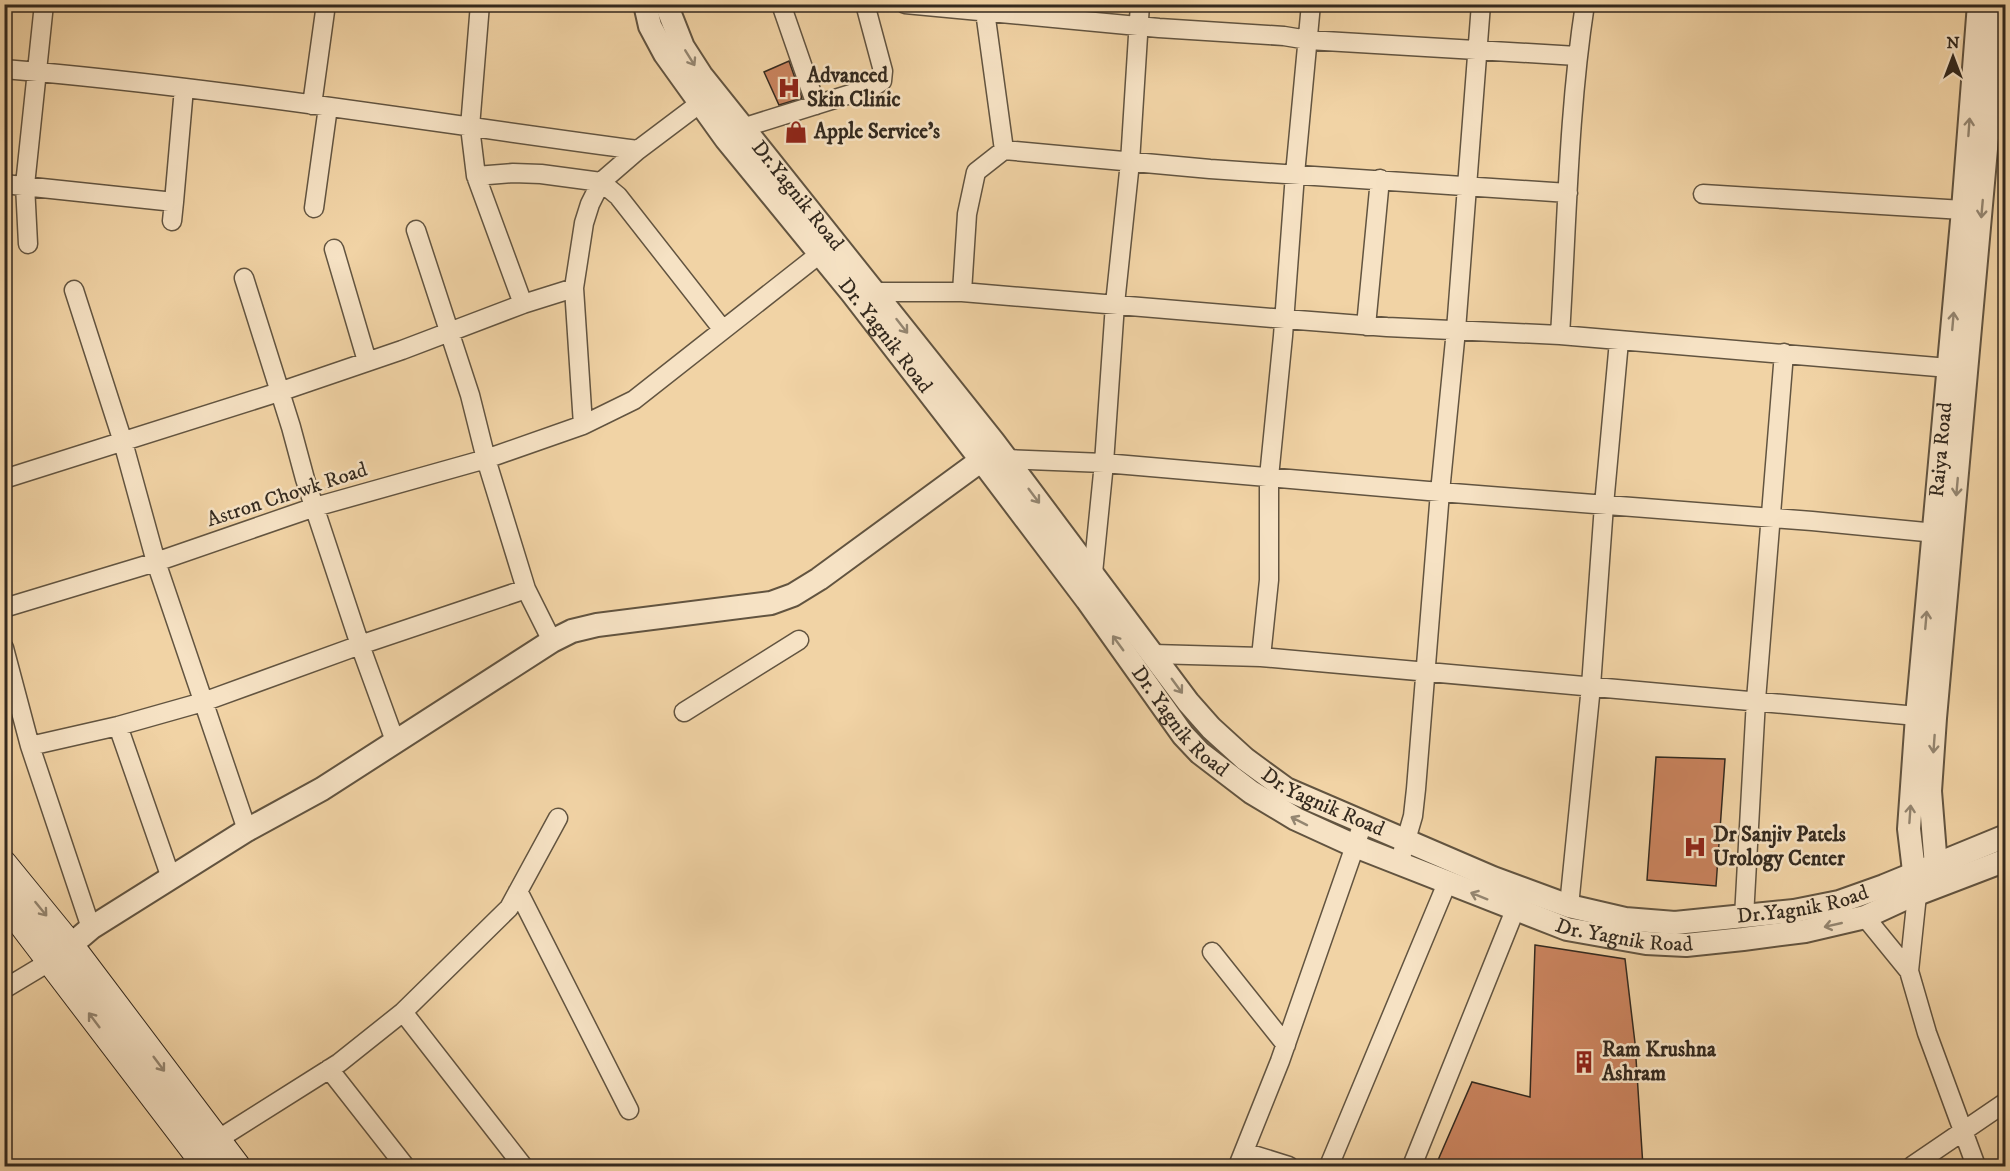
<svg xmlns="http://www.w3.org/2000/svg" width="2010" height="1171" viewBox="0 0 2010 1171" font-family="'IM FELL DW Pica',serif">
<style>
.building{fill:#ca835e;stroke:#33291e;stroke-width:1.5}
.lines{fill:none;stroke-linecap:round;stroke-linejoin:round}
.minor-casing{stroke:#625440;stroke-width:21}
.tertiary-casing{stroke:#625440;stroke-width:26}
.secondary-casing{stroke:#33291e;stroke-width:28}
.minor{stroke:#f6e2c4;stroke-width:18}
.tertiary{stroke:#f6e2c4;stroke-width:22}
.secondary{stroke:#f6e2c4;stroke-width:26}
.oneway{stroke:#948671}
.labels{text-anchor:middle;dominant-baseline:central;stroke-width:5;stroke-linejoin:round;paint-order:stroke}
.poi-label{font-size:21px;font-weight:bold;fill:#33291e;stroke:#f6e2c4;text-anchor:start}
.street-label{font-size:21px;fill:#33291e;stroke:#f6e2c4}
</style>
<rect width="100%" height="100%" fill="#f1d3a5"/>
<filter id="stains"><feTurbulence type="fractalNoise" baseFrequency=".00333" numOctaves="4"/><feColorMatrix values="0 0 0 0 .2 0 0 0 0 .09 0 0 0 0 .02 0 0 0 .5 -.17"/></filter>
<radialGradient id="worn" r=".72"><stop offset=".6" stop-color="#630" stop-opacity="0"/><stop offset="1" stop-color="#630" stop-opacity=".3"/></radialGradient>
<path class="building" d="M789 61 802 98 779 105 764 72Z
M1656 757 1725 759 1716 886 1647 880Z
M1535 945 1625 959 1635 1043 1643 1167H1435L1472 1082 1530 1097Z"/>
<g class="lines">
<g class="minor-casing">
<path id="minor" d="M480 4 470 127 476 176 523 304
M905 4 1159 28 1284 36 1308 40 1577 56
M782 7 816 105
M4 69C217 87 427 122 638 150L711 95
M312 105 326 4
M733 134 742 128 873 87 882 81 883 71 865 4
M638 150 601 182 590 204 584 223 574 288 583 425 634 400 831 245
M1004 150 1210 169 1568 193
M476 176 513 173 541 174 601 182 618 196 723 330
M4 184 174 202 172 221
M1703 194 1963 210
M174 202 184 88
M314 208 328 107
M416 230 470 395 486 459 526 589 552 641
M28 244 25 185 44 4
M334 249 367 361
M244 278 291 427 305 479 360 645 395 741
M74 290 123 442 156 562 247 830
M865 292H962L1285 319 1387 327 1560 335 1949 368
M962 292 967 214 976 172 1004 150 984 4
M1366 326 1380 179
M1560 335C1567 225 1568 114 1585 4
M1006 459 1104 463 1440 492 1812 521 1946 534
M4 479 279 392 402 350 523 304 574 288
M1093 573 1104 463 1115 304 1130 162 1140 4
M4 608 156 562 315 507 486 459 583 425
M4 648 30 746 91 928
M1153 654 1261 657 1917 716 1928 715
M1261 657 1269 580V477L1283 336 1295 174 1311 4
M684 712 799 640
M118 726 171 878
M30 746 118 726 203 702 360 645 526 589
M1399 864 1413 816 1416 789 1440 492 1456 330 1481 4
M518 891 629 1110
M1569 906 1591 686 1604 505 1619 341
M1744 917 1756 700 1784 353
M1865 917 1909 971 1927 1033 1976 1166
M1212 952 1286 1045
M1909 971 1917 895
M4 989 49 962
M403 1012 523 1166
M329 1069 405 1166
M217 1140 339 1063 403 1012 509 908 558 818
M1244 1152 1289 1166
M1238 1166 1280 1061 1363 823
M1329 1166 1447 883
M1412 1166 1515 910
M1912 1166 2006 1102"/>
</g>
<g class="tertiary-casing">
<g id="tertiary">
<path id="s1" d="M645 4 650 26 665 54 726 139 852 293 982 461 1087 600 1183 735 1200 753 1251 792 1296 819 1355 846 1567 929 1646 943 1686 945 1743 939 1805 931 1865 917 1904 899 2006 860"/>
<path id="s2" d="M666 4 683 47 701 75 993 441 1188 702 1211 728 1245 759 1286 789 1493 878 1569 906 1625 919 1675 923 1794 911 1839 902 1884 886 2006 836"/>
<path d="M1937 879 1930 791 1935 718 1999 4"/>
<path id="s3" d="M1916 888 1909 829 1917 716 1963 210 1979 4"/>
<path d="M58 956 91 928 247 830 322 789 552 641 572 631 597 625 771 603 793 595 819 579 972 467 982 461 997 459"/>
</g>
</g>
<g class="secondary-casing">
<path id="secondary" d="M4 864 71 946 237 1166
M4 901 206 1166"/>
</g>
<use href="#minor" class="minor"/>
<use href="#tertiary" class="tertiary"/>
<use href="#secondary" class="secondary"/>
</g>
<defs><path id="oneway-shaft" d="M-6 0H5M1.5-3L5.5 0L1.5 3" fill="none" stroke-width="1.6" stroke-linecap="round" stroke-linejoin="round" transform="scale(1.5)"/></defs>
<g class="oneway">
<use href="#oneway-shaft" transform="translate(690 58) rotate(58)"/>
<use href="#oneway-shaft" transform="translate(1969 127) rotate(-86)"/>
<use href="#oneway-shaft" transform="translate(1982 209) rotate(95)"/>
<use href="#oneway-shaft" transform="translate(1953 321) rotate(-85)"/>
<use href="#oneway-shaft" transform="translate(902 326) rotate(52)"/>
<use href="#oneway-shaft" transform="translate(1957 487) rotate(95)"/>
<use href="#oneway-shaft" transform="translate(1034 496) rotate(53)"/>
<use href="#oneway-shaft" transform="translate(1926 620) rotate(-85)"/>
<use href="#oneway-shaft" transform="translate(1118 643) rotate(-126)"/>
<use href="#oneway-shaft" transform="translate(1177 686) rotate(54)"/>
<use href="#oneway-shaft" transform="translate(1934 744) rotate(94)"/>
<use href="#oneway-shaft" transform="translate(1910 814) rotate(-86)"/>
<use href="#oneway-shaft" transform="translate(1299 821) rotate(-153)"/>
<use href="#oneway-shaft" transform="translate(1479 896) rotate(-158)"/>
<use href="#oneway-shaft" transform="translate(41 909) rotate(51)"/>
<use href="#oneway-shaft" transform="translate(1833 925) rotate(167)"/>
<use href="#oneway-shaft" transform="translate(94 1020) rotate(-127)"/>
<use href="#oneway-shaft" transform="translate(159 1064) rotate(53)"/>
</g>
<defs>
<g id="hospital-bare" transform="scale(1.8)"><path d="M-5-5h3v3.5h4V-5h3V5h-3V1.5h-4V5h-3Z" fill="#8f2418" stroke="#f6e2c4" stroke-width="2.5" paint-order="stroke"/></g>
<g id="shop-bare" transform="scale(1.8)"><path d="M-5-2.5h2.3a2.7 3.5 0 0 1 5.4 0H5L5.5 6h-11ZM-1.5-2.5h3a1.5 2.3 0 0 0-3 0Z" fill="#8f2418" stroke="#f6e2c4" stroke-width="2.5" paint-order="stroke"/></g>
<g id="building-bare" transform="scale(1.8)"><path d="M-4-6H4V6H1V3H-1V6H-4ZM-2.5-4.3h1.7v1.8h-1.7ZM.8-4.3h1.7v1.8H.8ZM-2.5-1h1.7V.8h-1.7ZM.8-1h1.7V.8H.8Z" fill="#8f2418" stroke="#f6e2c4" stroke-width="2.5" paint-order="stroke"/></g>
</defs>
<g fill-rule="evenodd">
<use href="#hospital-bare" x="789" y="88"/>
<use href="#shop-bare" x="796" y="132"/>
<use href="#hospital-bare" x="1695" y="847"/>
<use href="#building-bare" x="1584" y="1062"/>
</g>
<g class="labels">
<g class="poi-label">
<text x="807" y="76">Advanced<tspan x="807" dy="24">Skin Clinic</tspan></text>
<text x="814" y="132">Apple Service's</text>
<text x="1713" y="835">Dr Sanjiv Patels<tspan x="1713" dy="24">Urology Center</tspan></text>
<text x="1602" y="1050">Ram Krushna<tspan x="1602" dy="24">Ashram</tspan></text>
</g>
<g class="street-label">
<text stroke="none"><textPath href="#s2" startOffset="234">Dr.Yagnik Road</textPath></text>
<text stroke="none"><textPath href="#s1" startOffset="412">Dr. Yagnik Road</textPath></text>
<text stroke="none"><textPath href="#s3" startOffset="440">Raiya Road</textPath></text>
<text transform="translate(287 495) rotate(-18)">Astron Chowk Road</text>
<text stroke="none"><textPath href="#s1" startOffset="898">Dr. Yagnik Road</textPath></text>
<text stroke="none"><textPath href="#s2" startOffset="1044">Dr.Yagnik Road</textPath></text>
<text stroke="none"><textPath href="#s2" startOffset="1548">Dr.Yagnik Road</textPath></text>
<text stroke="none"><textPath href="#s1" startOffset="1402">Dr. Yagnik Road</textPath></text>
</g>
</g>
<rect width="2010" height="1171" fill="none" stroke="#f1d3a5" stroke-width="24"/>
<rect x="6" y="6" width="1998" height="1159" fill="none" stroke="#33291e" stroke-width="3"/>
<rect x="12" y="12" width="1986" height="1147" fill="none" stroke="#33291e" stroke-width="1.5"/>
<g transform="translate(1953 57)" stroke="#f6e2c4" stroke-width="4.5" paint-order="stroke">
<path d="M0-4.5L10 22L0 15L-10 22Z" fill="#33291e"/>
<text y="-9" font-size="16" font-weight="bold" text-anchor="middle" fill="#33291e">N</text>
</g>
<rect width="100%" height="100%" filter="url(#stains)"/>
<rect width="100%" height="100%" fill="url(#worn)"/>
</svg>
